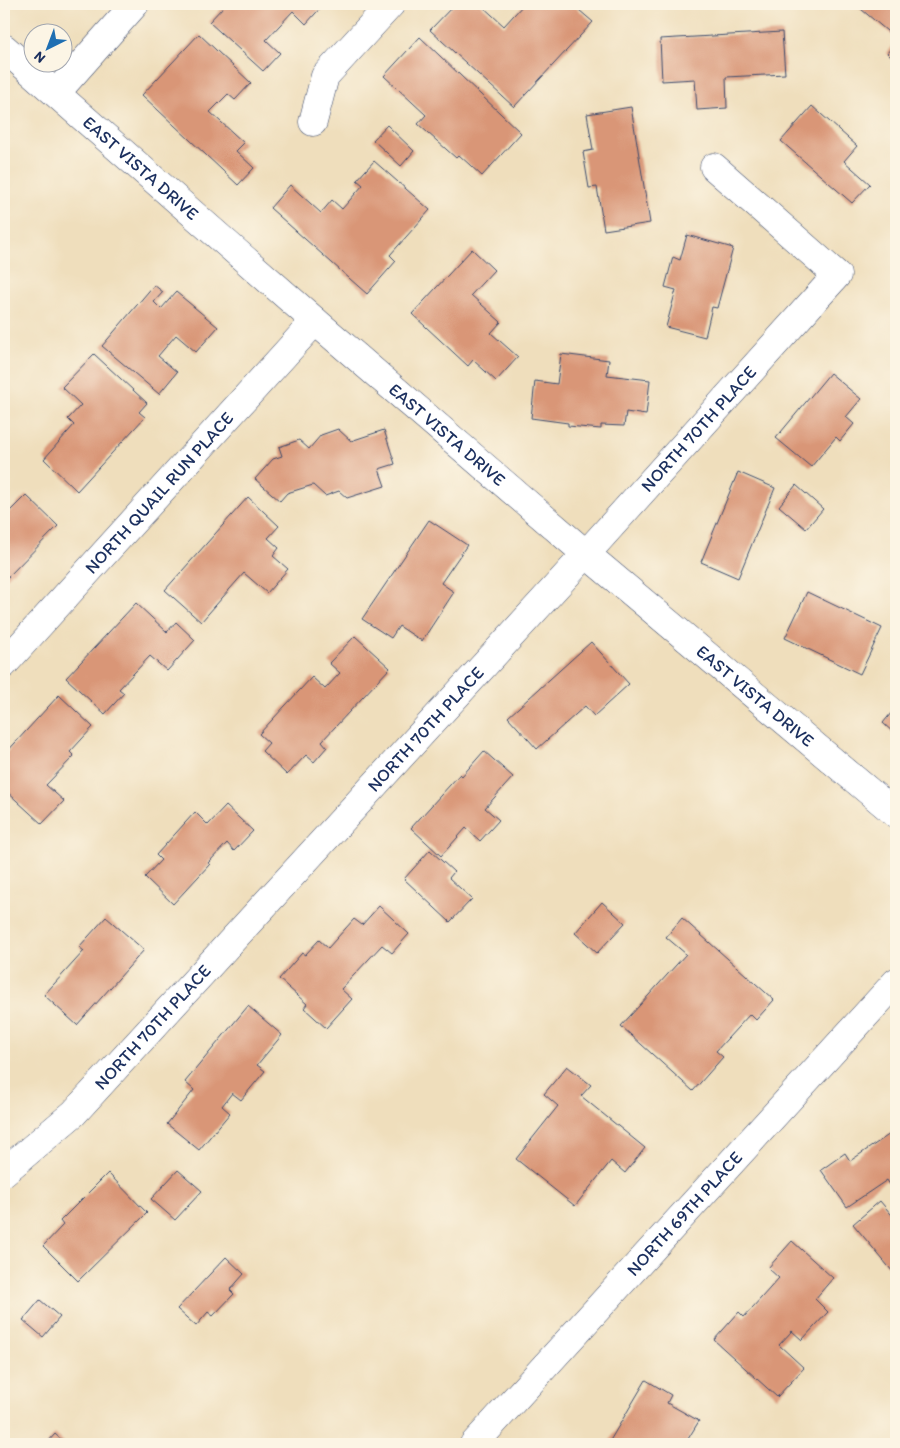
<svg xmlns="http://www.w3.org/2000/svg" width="900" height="1448" viewBox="0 0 900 1448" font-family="Itim,sans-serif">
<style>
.building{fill:#d99677}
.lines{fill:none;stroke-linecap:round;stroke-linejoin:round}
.minor-casing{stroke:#3b496c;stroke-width:29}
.minor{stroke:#fff;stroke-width:28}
.labels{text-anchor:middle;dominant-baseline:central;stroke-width:4;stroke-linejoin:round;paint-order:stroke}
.street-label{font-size:18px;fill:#1b2f5e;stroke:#fcf5e5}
</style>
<rect width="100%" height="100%" fill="#fcf5e5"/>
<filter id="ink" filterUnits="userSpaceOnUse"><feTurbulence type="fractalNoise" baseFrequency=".02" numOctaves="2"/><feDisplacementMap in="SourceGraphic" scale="10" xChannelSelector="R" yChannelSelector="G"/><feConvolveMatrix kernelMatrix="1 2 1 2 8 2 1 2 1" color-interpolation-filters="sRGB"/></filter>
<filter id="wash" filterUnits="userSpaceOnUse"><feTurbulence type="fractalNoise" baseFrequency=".0096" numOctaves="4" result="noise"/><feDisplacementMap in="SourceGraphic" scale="20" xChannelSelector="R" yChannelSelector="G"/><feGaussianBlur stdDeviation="1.12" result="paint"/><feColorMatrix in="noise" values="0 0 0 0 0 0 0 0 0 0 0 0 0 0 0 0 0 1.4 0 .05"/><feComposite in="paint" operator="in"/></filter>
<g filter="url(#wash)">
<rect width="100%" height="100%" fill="#efdebc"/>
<g id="blocks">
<path class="building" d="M219 4H324L306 24 293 11 266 40 280 53 263 71 209 22 223 7Z
M455 4H480L504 26 524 4H572L593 22 514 107 430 30Z
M855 4H896V33L893 36Z
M782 32 785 74 726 77 727 108 697 110 695 79 662 81 660 39Z
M199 34 251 83 235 100 228 94 210 112 244 143 236 151 254 168 238 185 142 95Z
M420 37 521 133 482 176 459 155 456 158 418 124 426 115 384 76Z
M896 42V62L887 53Z
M812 106 857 146 844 161 870 184 852 203 781 141Z
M631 107 650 223 604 230 597 187 589 188 583 152 593 150 587 114Z
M387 125 414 151 401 166 373 140Z
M374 161 430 210 390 255 396 261 367 294 270 208 290 185 321 213 332 200 342 209 363 185 357 180Z
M687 235 733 248 717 308 712 307 705 337 666 327 676 290 665 287 673 257 680 260Z
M472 249 494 270 471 295 501 322 491 333 518 357 496 381 473 360 468 366 412 314Z
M154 285 163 292 154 302 161 309 176 292 218 327 196 352 176 335 158 356 177 372 159 394 102 346Z
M94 354 147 403 139 412 145 417 77 491 44 459 74 425 68 419 81 405 62 387Z
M561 354 609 360 607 375 650 380 646 415 626 412 624 426 601 425V429L568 426V423L531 418 535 381 557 384Z
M830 373 861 399 846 417 854 424 840 441 836 437 811 467 776 438Z
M338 429 351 441 384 430 395 464 379 469 385 486 347 498 339 491 325 496 313 485 287 493 280 501 255 479 273 459 282 456 279 447 299 440 309 449 321 435Z
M738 472 775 488 738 578 701 562Z
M796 485 823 509 806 529 779 506Z
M26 495 58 526 4 581V517Z
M248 497 279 526 268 538 279 548 273 556 288 569 267 593 244 573 201 622 165 590Z
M429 520 467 545 441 583 454 592 422 641 399 626 391 638 362 619Z
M807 592 882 628 860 674 785 638Z
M136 603 167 632 176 622 195 640 167 671 150 656 119 689 124 693 105 714 66 678Z
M355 636 390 668 322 741 327 747 314 762 306 755 287 775 262 751 269 743 259 734 312 677 325 689 340 673 329 663Z
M591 642 629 684 594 716 585 706 537 749 508 717Z
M59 695 93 727 70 752 74 756 46 785 64 801 42 824 4 789V755Z
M896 707V735L883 723Z
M484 751 513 777 485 808 499 820 480 841 466 828 441 856 411 828 460 774 462 776Z
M226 806 253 831 234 851 227 843 208 863 210 864 173 904 145 877 161 860 156 855 195 812 208 825Z
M430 850 454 872 449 878 472 899 450 922 404 879Z
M602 902 625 923 597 953 575 933Z
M379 906 409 934 392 953 382 945 341 989 352 999 326 1028 304 1008 307 1004 279 979 302 953 305 955 319 940 328 948 354 919 362 925Z
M106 917 144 950 77 1025 44 995 84 951 79 947Z
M682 918 774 1000 756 1020 750 1014 716 1051 723 1057 693 1091 621 1026 686 954 666 937Z
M248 1006 282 1035 257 1065 265 1071 241 1100 232 1093 222 1106 230 1113 199 1150 167 1124 194 1090 185 1082Z
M567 1066 591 1085 581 1096 645 1148 625 1173 611 1161 575 1206 516 1159 558 1106 544 1094Z
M896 1130V1190L894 1191 887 1180 847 1207 821 1170 845 1153 850 1161Z
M178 1170 202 1191 175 1220 151 1199Z
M108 1173 147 1213 78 1281 43 1246 63 1225 60 1221Z
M880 1201 896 1220V1270L893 1272 853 1224Z
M792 1241 833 1278 815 1299 828 1312 802 1340 792 1331 779 1345 804 1368 777 1397 714 1340 739 1312 744 1317 779 1278 768 1268Z
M226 1257 244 1274 230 1290 234 1294 213 1316 208 1312 196 1326 177 1309Z
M40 1300 60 1317 43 1337 23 1320Z
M646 1380 671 1395 667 1403 699 1421 685 1444H608Z
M55 1434 66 1444H46Z"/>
</g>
</g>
<g filter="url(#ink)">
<use href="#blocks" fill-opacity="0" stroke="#3b496c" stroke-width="1"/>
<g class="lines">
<g class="minor-casing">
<g id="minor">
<path id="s1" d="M4 48 315 321 586 554 896 814"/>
<path d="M56 93 135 4"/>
<path d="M313 122 325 76 391 4"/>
<path id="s2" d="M4 664 315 321"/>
<path id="s3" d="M4 1172 74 1113 586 554 837 275 714 167"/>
<path id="s4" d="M474 1444 896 982"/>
</g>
</g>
<use href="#minor" class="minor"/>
</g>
</g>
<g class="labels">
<g class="street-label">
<text stroke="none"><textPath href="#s1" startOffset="182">EAST VISTA DRIVE</textPath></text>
<text stroke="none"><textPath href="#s3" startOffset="1018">NORTH 70TH PLACE</textPath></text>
<text stroke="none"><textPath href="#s1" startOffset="588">EAST VISTA DRIVE</textPath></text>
<text stroke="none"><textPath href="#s2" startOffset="231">NORTH QUAIL RUN PLACE</textPath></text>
<text stroke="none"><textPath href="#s1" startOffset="992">EAST VISTA DRIVE</textPath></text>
<text stroke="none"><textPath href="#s3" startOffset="612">NORTH 70TH PLACE</textPath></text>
<text stroke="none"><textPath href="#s3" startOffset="208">NORTH 70TH PLACE</textPath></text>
<text stroke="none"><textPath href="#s4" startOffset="312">NORTH 69TH PLACE</textPath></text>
</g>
</g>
<rect width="900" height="1448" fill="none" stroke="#fcf5e5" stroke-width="20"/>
<g transform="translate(48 48) rotate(222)"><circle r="24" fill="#fcf5e5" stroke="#a2a6af"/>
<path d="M0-4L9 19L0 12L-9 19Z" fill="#1f6fb2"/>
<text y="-8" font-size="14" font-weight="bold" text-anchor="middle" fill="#1b2f5e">N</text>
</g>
</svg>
